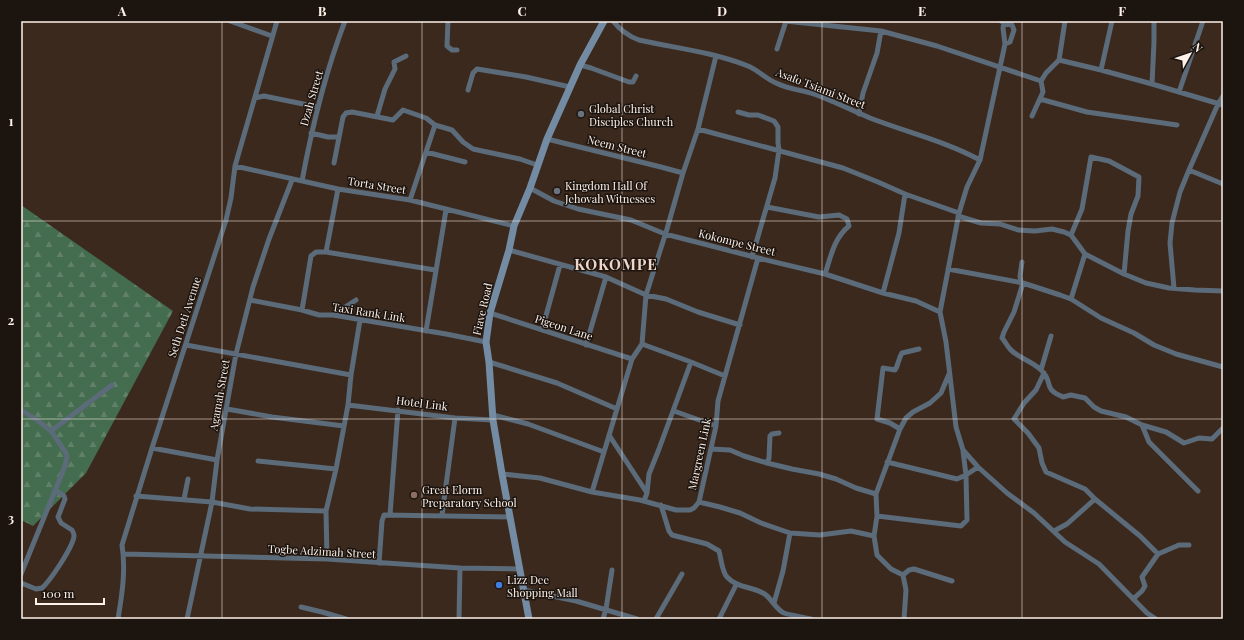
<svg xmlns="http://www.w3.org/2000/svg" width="1244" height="640" viewBox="0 0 1244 640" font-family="'Playfair Display',serif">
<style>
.forest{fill:url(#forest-firs)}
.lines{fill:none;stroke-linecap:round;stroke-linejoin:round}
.street{stroke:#5b6b79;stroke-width:5}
.secondary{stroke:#738ca3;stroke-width:7}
.grid{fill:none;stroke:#fef1ea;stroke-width:1;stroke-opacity:0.55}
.worship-dot{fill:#6b7280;stroke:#1c140f;stroke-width:1.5}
.education-dot{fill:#8d6e63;stroke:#1c140f;stroke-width:1.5}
.shop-dot{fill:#3f7fe0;stroke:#1c140f;stroke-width:1.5}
.labels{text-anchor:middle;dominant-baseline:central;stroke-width:3;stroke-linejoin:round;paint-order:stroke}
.street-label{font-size:11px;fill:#fef1ea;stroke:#1c140f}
.poi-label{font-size:11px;fill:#fef1ea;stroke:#1c140f;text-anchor:start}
.district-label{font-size:15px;font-weight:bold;letter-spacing:1px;fill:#efd6c8;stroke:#1c140f}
.neatline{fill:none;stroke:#fef1ea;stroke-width:1.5}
.grid-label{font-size:13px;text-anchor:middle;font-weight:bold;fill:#fef1ea}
</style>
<defs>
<pattern id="forest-firs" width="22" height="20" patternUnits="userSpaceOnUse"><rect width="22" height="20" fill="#446c4e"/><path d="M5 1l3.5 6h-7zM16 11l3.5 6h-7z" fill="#608168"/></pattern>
</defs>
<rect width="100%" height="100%" fill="#3b291e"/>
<path class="forest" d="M21 205 173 311 86 473 33 526 21 520Z"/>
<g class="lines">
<path class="street" d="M230 21 272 36
M448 21 447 46 452 50H457
M613 21C620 30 628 36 639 40 675 48 713 52 748 66 758 70 766 79 776 83 788 89 801 90 814 94 833 101 851 110 870 118 906 132 945 141 980 160
M785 21 881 31 937 46 1041 81
M1001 21 1004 23 1003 28 1005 44 980 160 967 187 959 213 940 312 946 342 956 427 963 450 978 467 1007 493 1034 513 1065 542 1099 564 1147 613 1156 619
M1004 23 1012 25 1014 30 1010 42 1005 44
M777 49 786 21
M1059 60 1065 21
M580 65 591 68 629 82H633L636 76
M1101 70 1112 21
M1152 84 1154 42V21
M468 90 473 73 477 69 526 77 570 87
M1179 92 1203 21
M255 98 264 96 318 107
M1040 99 1087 112 1177 125
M738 112 749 115H758L774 121 778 127V143L779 150 775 178 752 257
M859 114 863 93 877 53 881 31
M377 116 385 89 395 69 394 62 406 56
M1032 116 1043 92 1041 81 1046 73 1059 60 1101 70 1152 84 1223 105
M698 129 843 168 878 182 905 194 959 213
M311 133 328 137H338
M547 139 661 167 683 173
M426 152 465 162
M334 163 343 117 346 113 352 112 393 120 403 110 426 118 435 125 452 130 463 142 473 149 520 159 537 165
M235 166 338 189 410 200 514 226
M1189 170 1223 184
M302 181C312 127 325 73 345 21
M530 188 554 201 578 209 631 220 665 234 758 258 825 274 883 293 916 301 940 312
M410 200 435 125
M767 207 819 217 839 215 847 219 849 226C834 238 831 256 825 274
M958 216 981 223 1000 224 1018 230 1035 231 1052 229 1064 232 1071 235 1085 254 1124 274 1146 283 1169 288 1195 290 1223 291
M1071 235 1082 209 1091 157 1109 161 1139 177 1138 196 1131 214 1128 231 1124 274
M509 250 606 277 646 295 666 299 698 312 740 325
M326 252 338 189
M948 269 1023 283 1060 295 1071 299 1101 318 1134 333 1154 345 1176 354 1223 367
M1021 283 1020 276 1022 262
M1023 283 1014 312 1004 332 1002 338C1005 341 1007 346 1010 349 1018 358 1032 361 1041 370 1055 383 1041 388 1063 397L1071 395 1085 398 1094 407 1101 411 1126 417 1142 425 1166 432 1184 443 1199 438 1212 439 1223 428
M1174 288 1170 243 1172 223 1180 192 1189 170 1218 104 1223 96
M883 293 899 233 905 194
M1071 299 1085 254
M250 300 302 310 319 315H333L446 334 486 342
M302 310 311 256 316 252H326L435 270
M490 313 632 359
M333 315 356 300
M542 330 560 265
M426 331 446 210
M642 344 691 362 725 376
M186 345 351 375
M586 345 606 277
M489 362 557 383 617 409
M1041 370 1051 336
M1044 373 1036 390 1024 403 1014 419 1028 433 1039 448 1042 463 1046 472 1085 489 1097 501
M348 405 455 418 493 420
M227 409 272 417 344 426
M21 410 37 420 51 431 66 453 67 456 65 466 21 574
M674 411 716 426
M493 415 528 424 604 452
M1142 425 1149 442 1198 491
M900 429 890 423 877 419 883 368 895 370C899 364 898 359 902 353L919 349
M51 431 112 385
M609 435 647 493
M152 448 217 460
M711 449 730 450 744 456 767 463 792 469 819 474 836 479 856 488 876 494
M258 461 336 469
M887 462 957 479 966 475 978 467
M767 463 769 458 770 436 772 434 779 433
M502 474 540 478 592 492 640 500 676 510H690L694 508 699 502 716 426 718 401 758 258
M592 492 632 359 642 344 646 295 667 229 683 173 698 129 716 56
M136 496 212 502 250 509 326 511
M184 499 188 479
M644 501 647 493 649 474 659 449 691 362
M699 502 720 507 740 513 761 523 790 533 820 535 851 531 874 536
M661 505 669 531 672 535 707 544 719 551C721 558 722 572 727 577 738 589 754 586 766 595 772 600 777 610 784 613 789 615 803 617 811 619
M390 515 398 410
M442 515 455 418
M877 516 961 526 967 520 966 475 963 451
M1054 531 1067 524 1095 499 1140 536 1158 554
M124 554 327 559 460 568 520 569
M327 559 326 511 336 469 348 405 351 375 360 320
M379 563 382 521 384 515 510 517
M903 575 909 570 914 569 952 581
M21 583 36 589 42 588C50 581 73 547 74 536 74 533 73 532 72 530L61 523 58 517 65 499 64 496 55 490
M524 590 576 601 637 619
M1133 599 1142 591 1145 586 1142 577 1158 554 1179 545H1189
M774 603 783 571 790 533
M301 607 322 612 346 619
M118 619C122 595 126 570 122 545L152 448 226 220 231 198 235 166 277 21
M187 619 212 502 217 460 236 354 253 287 269 239 292 180
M459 619 460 568
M603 619 606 609 612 570
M656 619 682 574
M719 619 736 585
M904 619 906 590 903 575 891 569 877 555 874 536 877 516 876 494 900 429 906 418 913 412 930 403 941 393 949 374"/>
<path class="secondary" d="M529 619 502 474 493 420 489 362 486 342 490 313 509 250 514 226 530 188 547 139 580 65 604 21"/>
</g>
<path class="grid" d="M222 21V619M422 21V619M622 21V619M822 21V619M1022 21V619M21 221H1223M21 419H1223"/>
<g class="worship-dot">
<circle cx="581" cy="114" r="4"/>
<circle cx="557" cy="191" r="4"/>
</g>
<circle class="education-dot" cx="414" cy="495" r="4"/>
<circle class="shop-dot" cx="499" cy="585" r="4"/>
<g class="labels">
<g class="street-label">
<text transform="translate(821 88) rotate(21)">Asafo Tsiami Street</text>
<text transform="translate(311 98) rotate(-74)">Dzah Street</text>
<text transform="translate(617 146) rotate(14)">Neem Street</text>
<text transform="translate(377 185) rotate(9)">Torta Street</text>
<text transform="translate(737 242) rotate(14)">Kokompe Street</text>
<text transform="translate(482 309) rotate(-77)">Fiave Road</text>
<text transform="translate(369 312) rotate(9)">Taxi Rank Link</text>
<text transform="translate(184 317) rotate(-72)">Seth Deti Avenue</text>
<text transform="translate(564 327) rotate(18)">Pigeon Lane</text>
<text transform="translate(219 395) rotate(-80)">Agamah Street</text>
<text transform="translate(422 403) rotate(7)">Hotel Link</text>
<text transform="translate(699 454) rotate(-78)">Margreen Link</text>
<text transform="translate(322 551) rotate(3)">Togbe Adzimah Street</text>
</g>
<g class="poi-label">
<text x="589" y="108">Global Christ<tspan x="589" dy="13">Disciples Church</tspan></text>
<text x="565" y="185">Kingdom Hall Of<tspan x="565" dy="13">Jehovah Witnesses</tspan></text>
<text x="422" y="489">Great Elorm<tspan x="422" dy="13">Preparatory School</tspan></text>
<text x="507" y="579">Lizz Dee<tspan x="507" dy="13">Shopping Mall</tspan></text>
</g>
<g class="district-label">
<text x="616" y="264">KOKOMPE</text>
</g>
</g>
<rect width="1244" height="640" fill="none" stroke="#1c140f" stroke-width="44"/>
<g transform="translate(1190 54) rotate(50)" stroke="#1c140f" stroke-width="3" paint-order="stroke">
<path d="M0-3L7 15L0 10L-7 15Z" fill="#fef1ea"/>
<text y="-6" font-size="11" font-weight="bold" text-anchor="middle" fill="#fef1ea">N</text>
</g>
<path d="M36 598v6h68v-6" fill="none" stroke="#fef1ea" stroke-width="2"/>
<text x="42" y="598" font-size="12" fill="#fef1ea" stroke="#1c140f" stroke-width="3" paint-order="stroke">100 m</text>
<rect x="22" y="22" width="1200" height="596" class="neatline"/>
<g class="grid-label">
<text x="122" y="16">A</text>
<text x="322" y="16">B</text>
<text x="522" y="16">C</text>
<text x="722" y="16">D</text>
<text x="922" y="16">E</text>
<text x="1122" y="16">F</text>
<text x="11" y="126">1</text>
<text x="11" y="325">2</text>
<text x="11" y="523">3</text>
</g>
</svg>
